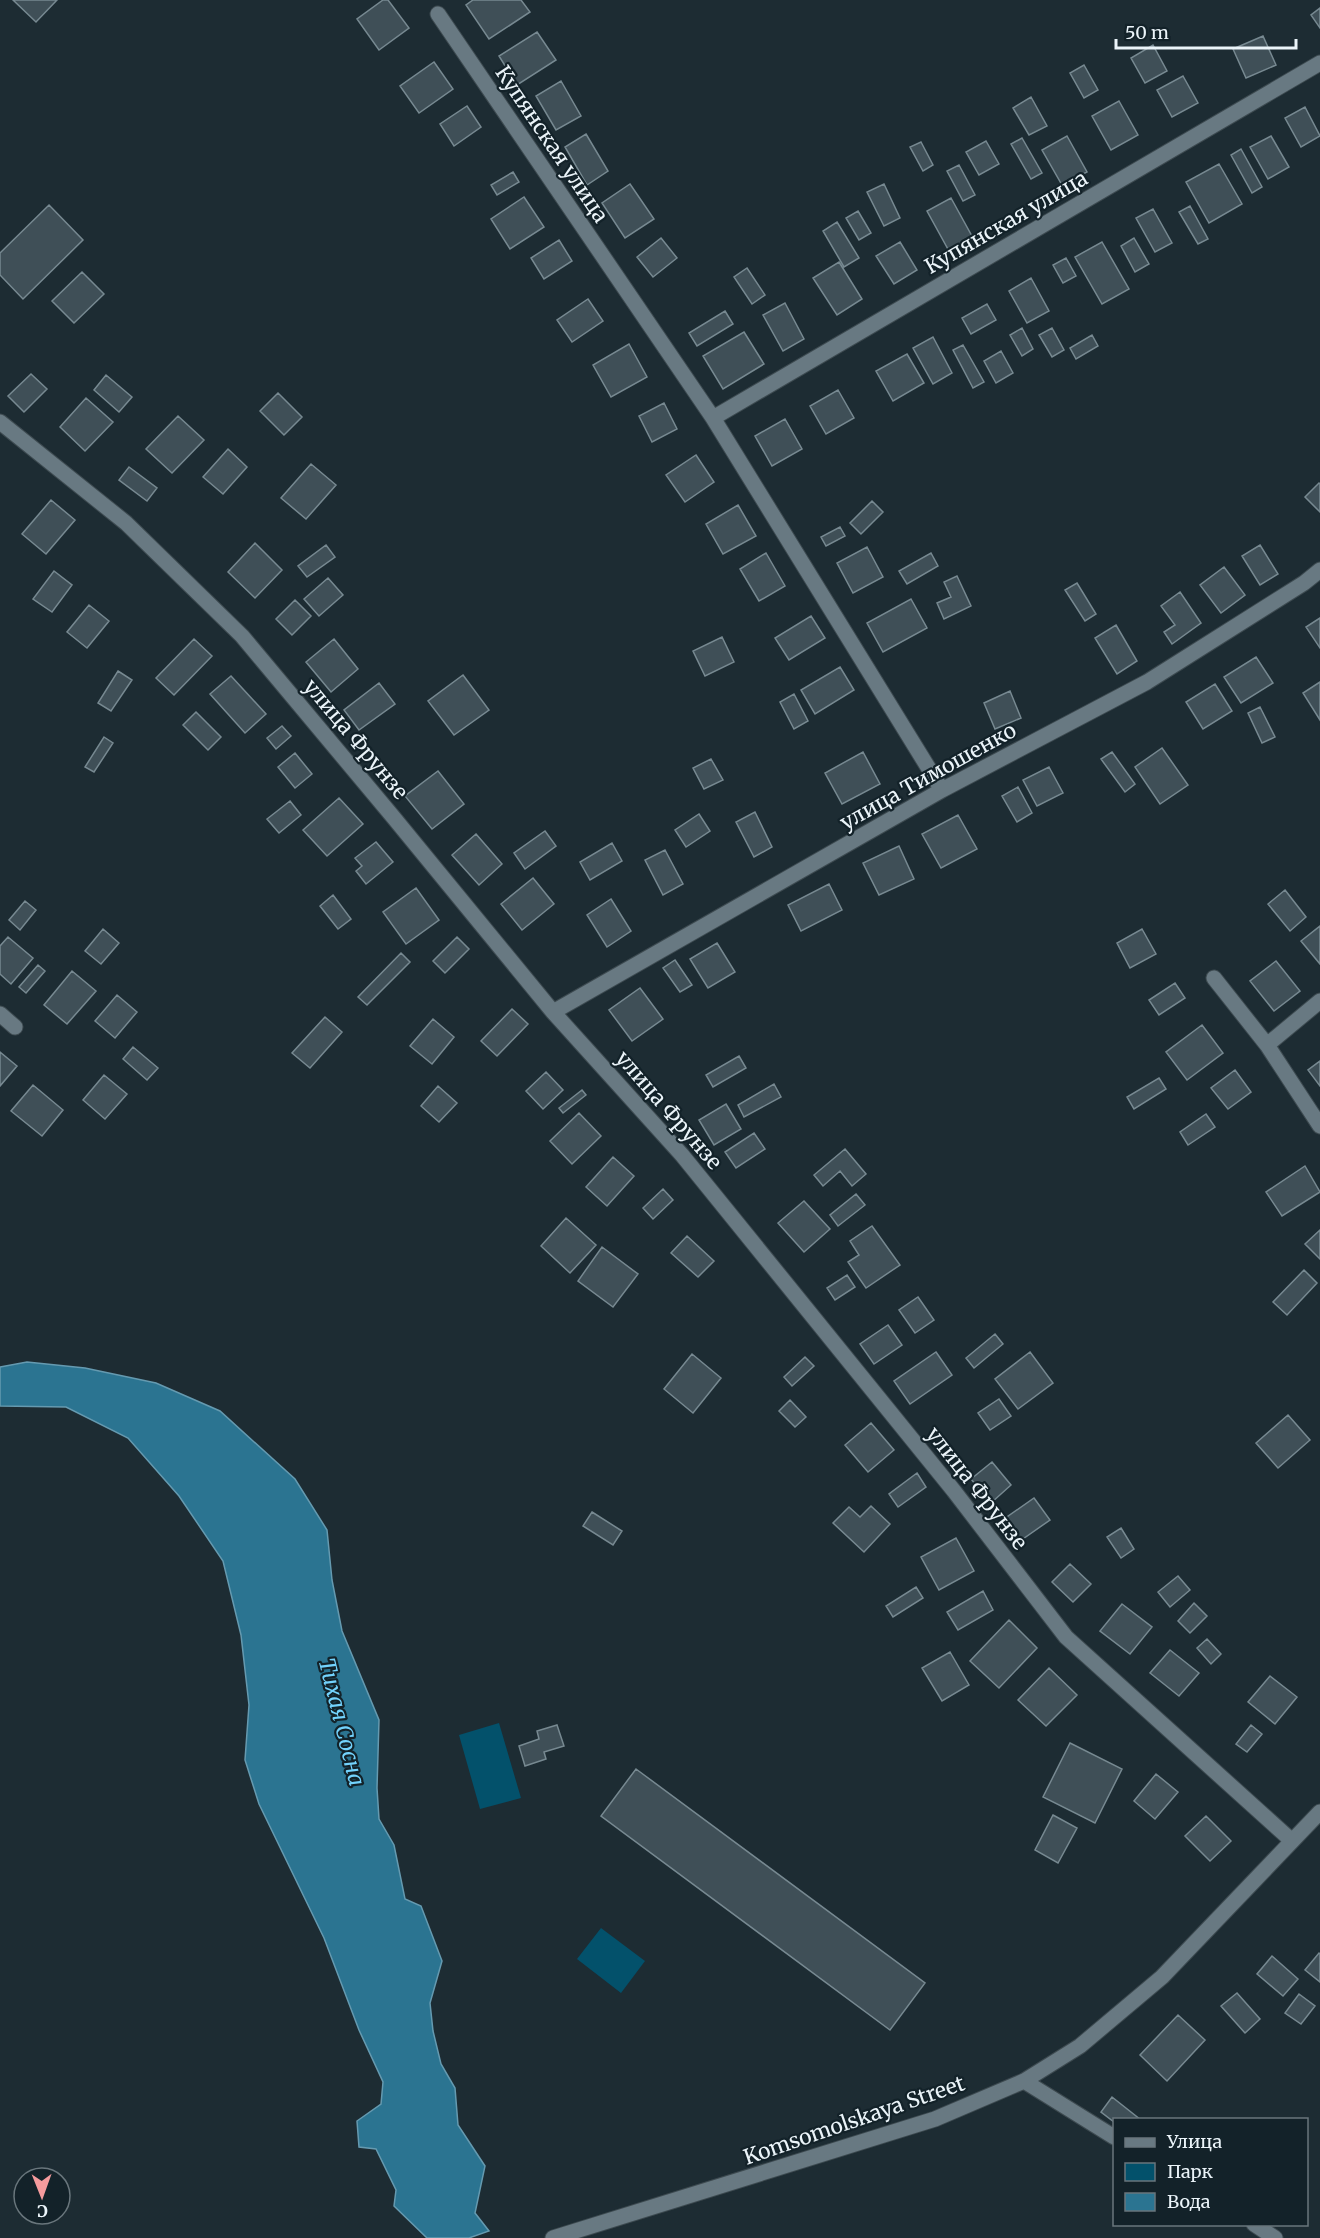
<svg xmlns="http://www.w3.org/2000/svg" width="1320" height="2238" viewBox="0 0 1320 2238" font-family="Merriweather,serif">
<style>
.green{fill:#03516b}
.water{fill:#2b7491;stroke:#659ab0;stroke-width:1.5}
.building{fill:#3f4f57;stroke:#778991;stroke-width:1.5}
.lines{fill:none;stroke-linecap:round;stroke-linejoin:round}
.minor-casing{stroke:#3d4a50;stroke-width:17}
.minor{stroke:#687982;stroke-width:15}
.labels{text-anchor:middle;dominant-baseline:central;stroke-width:4.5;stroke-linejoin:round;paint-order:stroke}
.street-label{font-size:21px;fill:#ebf4f9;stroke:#132229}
.water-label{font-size:22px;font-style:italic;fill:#73d3fd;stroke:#132229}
</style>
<rect width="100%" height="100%" fill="#1d2c33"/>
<path class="green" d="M499 1723 521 1798 480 1809 459 1735Z
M601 1928 645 1961 621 1993 577 1959Z"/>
<path class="water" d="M27 1362 85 1368 156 1383 220 1411 295 1479 327 1530 332 1580 342 1631 379 1720 377 1788 379 1819 394 1845 405 1899 421 1906 442 1961 430 2003 433 2031 441 2064 455 2088 458 2125 485 2166 475 2213 489 2231 469 2238H427L394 2206 396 2190 376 2149 359 2147 357 2121 381 2104 383 2082 359 2030 324 1938 259 1804 245 1760 249 1705 241 1635 223 1561 179 1496 128 1438 66 1407 0 1406V1367Z"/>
<path class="building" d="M13 0H57L36 22Z
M383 0H388L409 28 379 50 357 19Z
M473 0H521L530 12 489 39 466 5Z
M1320 8V28L1311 15Z
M537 32 556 60 517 85 499 56Z
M1263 36 1276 65 1246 78 1233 49Z
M1153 45 1167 71 1145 83 1131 58Z
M434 62 453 89 419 113 400 86Z
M1084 65 1098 90 1084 98 1070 73Z
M1183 76 1198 103 1172 117 1157 90Z
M561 81 581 116 556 130 536 96Z
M1031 97 1047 126 1029 135 1013 108Z
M1119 101 1138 135 1111 150 1092 116Z
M467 106 481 127 454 146 440 124Z
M1305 107 1320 136 1301 147 1285 118Z
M586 134 608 171 587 185 565 147Z
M1067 136 1087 172 1062 185 1042 150Z
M1271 136 1289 167 1268 179 1250 147Z
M1022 138 1042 173 1031 179 1011 144Z
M986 141 999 164 979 175 966 152Z
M921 142 933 165 923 171 910 147Z
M1241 149 1262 187 1252 193 1231 155Z
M1219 164 1242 204 1209 223 1186 182Z
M959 165 975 195 963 201 947 171Z
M513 172 519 182 497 195 491 185Z
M630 184 654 219 625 238 602 203Z
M884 184 900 218 884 226 867 192Z
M524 197 544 227 510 249 491 219Z
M951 198 973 238 949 251 927 211Z
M49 205 83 240 23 299 0 275V253Z
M1190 206 1208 239 1198 244 1179 212Z
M1153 209 1172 243 1155 252 1136 218Z
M858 211 871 233 859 240 846 218Z
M837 222 859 258 844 267 823 231Z
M661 238 677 258 653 277 637 257Z
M1134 238 1149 264 1135 272 1121 246Z
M559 240 572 261 544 279 531 258Z
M900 242 917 270 894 284 876 256Z
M1102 242 1129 289 1102 304 1075 257Z
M1066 258 1076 276 1063 283 1053 265Z
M839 262 862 299 837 315 813 278Z
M747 268 765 295 752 304 734 277Z
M82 272 104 294 74 323 52 301Z
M1031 278 1049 311 1027 323 1009 291Z
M588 299 603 321 572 342 557 320Z
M785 303 804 339 783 351 763 315Z
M987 304 996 320 971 334 962 318Z
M725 311 733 324 697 346 689 333Z
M1022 328 1033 349 1022 356 1010 335Z
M1052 328 1064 350 1052 357 1039 335Z
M744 332 764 364 723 389 703 356Z
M1092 335 1098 346 1076 359 1070 348Z
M933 337 952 373 933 384 913 348Z
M629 344 647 377 611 397 593 365Z
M963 345 984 382 973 388 953 350Z
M1001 351 1013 373 996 383 984 361Z
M907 354 924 383 893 401 876 371Z
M31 374 47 389 24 412 8 396Z
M106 375 132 397 119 412 94 390Z
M838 390 854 418 826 434 810 406Z
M278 393 302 417 284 435 260 411Z
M86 398 113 422 85 451 60 427Z
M664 403 677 429 652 442 639 416Z
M178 416 204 440 172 473 146 449Z
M785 419 802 449 772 466 755 436Z
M228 449 247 467 223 494 203 477Z
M696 455 714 482 685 502 666 475Z
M311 464 336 485 306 519 281 498Z
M129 467 157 488 147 501 119 480Z
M1319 483 1320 484V512L1305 497Z
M51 500 75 520 46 554 22 534Z
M872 501 883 512 861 534 850 523Z
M738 505 756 536 723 554 706 524Z
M840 527 845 536 826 546 821 537Z
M255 543 282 570 255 598 228 572Z
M326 545 335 557 307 577 298 566Z
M1260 545 1278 574 1260 585 1242 556Z
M867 547 883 577 853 593 837 563Z
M766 553 785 586 759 601 740 569Z
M931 553 938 566 907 584 899 571Z
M1224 567 1245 595 1221 613 1200 585Z
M54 571 72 585 52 612 33 599Z
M957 576 971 606 944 619 937 603 951 597 944 582Z
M328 578 343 595 319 616 304 599Z
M1077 583 1096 614 1085 621 1065 590Z
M1180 592 1201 623 1172 644 1164 632 1175 625 1161 606Z
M911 599 927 628 883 652 867 623Z
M295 600 311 616 292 635 276 619Z
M89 605 109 621 87 648 67 632Z
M811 616 825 638 789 660 775 638Z
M1320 618V648L1306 627Z
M1116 625 1137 661 1117 674 1095 638Z
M722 637 734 662 705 676 693 651Z
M194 639 212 656 174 695 156 678Z
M334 639 358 669 331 692 306 662Z
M1256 657 1273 683 1241 703 1224 677Z
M840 667 854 690 815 714 801 690Z
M118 671 132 680 111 711 98 703Z
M463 675 489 710 454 735 428 701Z
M231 676 266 714 245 733 210 694Z
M1320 682V720L1303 693Z
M379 683 395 704 359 730 344 710Z
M1215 684 1232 711 1203 729 1186 702Z
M1010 691 1021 718 995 729 984 703Z
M794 694 808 721 794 729 780 702Z
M1260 707 1275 737 1262 743 1248 713Z
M196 712 221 737 208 750 183 725Z
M282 726 291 736 276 749 267 738Z
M104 737 113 743 94 772 85 767Z
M1162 748 1188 785 1160 804 1135 767Z
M863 752 880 784 842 804 825 773Z
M1112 752 1135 784 1125 792 1101 759Z
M295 753 312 774 295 788 278 767Z
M711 759 723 780 704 789 693 768Z
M1049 767 1063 793 1037 806 1023 780Z
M438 771 464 804 432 829 405 796Z
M1018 787 1032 813 1017 822 1002 796Z
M339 798 363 824 327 856 303 830Z
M290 801 301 815 279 833 267 819Z
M755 812 772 847 754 857 736 822Z
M699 814 710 831 686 847 675 830Z
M958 815 977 849 941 868 922 834Z
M545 831 556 846 525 869 514 853Z
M476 834 502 864 479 885 452 855Z
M376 842 393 862 366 884 356 871 362 866 355 858Z
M612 843 622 861 590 880 580 862Z
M899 846 914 879 879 895 863 863Z
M665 850 683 884 663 895 645 860Z
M533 878 554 904 522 930 501 904Z
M829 884 842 910 801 931 788 905Z
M416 888 439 920 406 944 383 912Z
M1285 890 1306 917 1290 931 1268 904Z
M333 895 351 919 338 929 320 906Z
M611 899 631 931 607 947 587 915Z
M25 901 36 910 20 930 9 920Z
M1320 926V964L1301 941Z
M103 929 119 943 101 964 85 951Z
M1142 929 1156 954 1130 968 1117 943Z
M8 937 33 958 11 984 0 974V946Z
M457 937 469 949 445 973 433 961Z
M717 943 735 972 708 988 690 959Z
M401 953 410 962 367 1005 358 997Z
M675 960 692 985 680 992 663 968Z
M1276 961 1300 991 1274 1011 1250 981Z
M38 965 45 971 26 993 19 987Z
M72 971 96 991 67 1024 44 1005Z
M1175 983 1185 998 1159 1015 1149 1000Z
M640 988 663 1019 632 1041 609 1010Z
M117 995 137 1012 115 1038 95 1021Z
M512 1009 528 1024 497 1056 481 1041Z
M325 1017 342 1032 310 1068 292 1053Z
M433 1019 454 1037 432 1064 410 1046Z
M1202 1025 1223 1053 1187 1080 1166 1052Z
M133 1047 158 1068 147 1080 123 1059Z
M0 1052 17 1066 0 1086Z
M739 1056 746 1068 713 1087 706 1075Z
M1320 1061V1086L1308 1070Z
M1235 1070 1251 1092 1228 1109 1211 1088Z
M546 1072 563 1090 543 1109 526 1091Z
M104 1075 127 1094 105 1119 83 1100Z
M1159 1078 1166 1089 1134 1109 1127 1097Z
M774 1084 781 1097 744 1117 738 1105Z
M33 1085 63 1110 42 1136 11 1111Z
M438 1086 457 1103 439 1122 421 1106Z
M582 1090 586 1095 563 1113 559 1108Z
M726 1104 741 1129 714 1145 699 1120Z
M579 1113 601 1136 572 1164 550 1141Z
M1206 1114 1215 1127 1188 1145 1180 1132Z
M754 1133 765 1149 736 1168 725 1152Z
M845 1149 866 1174 852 1186 840 1171 823 1186 814 1175Z
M613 1157 634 1176 607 1206 586 1187Z
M1305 1166 1320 1192 1282 1216 1266 1192Z
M663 1189 673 1200 653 1219 643 1208Z
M856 1194 865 1205 838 1226 830 1215Z
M804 1201 830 1229 804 1252 778 1223Z
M566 1218 596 1245 570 1273 541 1246Z
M872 1226 900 1265 866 1288 848 1262 859 1255 850 1241Z
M1320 1230V1259L1305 1244Z
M687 1236 714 1261 698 1277 671 1253Z
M602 1247 638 1274 613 1307 578 1281Z
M1304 1270 1317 1283 1287 1315 1273 1302Z
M847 1275 855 1287 835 1300 827 1288Z
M918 1297 934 1320 915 1333 899 1310Z
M888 1325 902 1345 874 1364 860 1344Z
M995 1334 1003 1344 974 1368 966 1358Z
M936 1352 952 1375 910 1404 894 1381Z
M1030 1352 1053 1383 1018 1409 995 1379Z
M692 1354 721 1378 693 1413 664 1389Z
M805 1357 814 1366 792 1386 784 1377Z
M999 1399 1011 1416 990 1430 978 1413Z
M790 1400 806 1417 795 1427 779 1411Z
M1288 1415 1310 1440 1278 1468 1256 1443Z
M871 1423 894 1450 868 1472 845 1445Z
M992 1462 1011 1485 991 1503 971 1479Z
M917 1473 926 1487 898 1507 889 1494Z
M1034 1498 1050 1520 1020 1541 1004 1519Z
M871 1506 890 1524 864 1552 833 1523 849 1507 860 1517Z
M592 1512 622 1531 613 1545 583 1526Z
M1121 1528 1134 1549 1121 1558 1107 1537Z
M956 1538 974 1571 939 1590 921 1557Z
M1070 1564 1091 1584 1073 1602 1052 1582Z
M1178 1576 1190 1590 1170 1607 1158 1592Z
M916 1587 923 1598 893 1617 886 1606Z
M983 1591 993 1610 958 1630 947 1612Z
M1194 1603 1207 1616 1190 1633 1178 1621Z
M1122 1604 1152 1627 1130 1654 1100 1631Z
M1009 1620 1037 1648 999 1688 970 1661Z
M1207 1639 1221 1654 1211 1664 1197 1648Z
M1170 1650 1199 1673 1179 1696 1150 1673Z
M950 1652 969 1685 942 1701 922 1668Z
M1049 1668 1077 1695 1046 1726 1018 1700Z
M1270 1676 1297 1697 1275 1724 1248 1702Z
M557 1725 564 1746 544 1752 546 1759 525 1766 519 1746 539 1739 537 1731Z
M1251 1725 1262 1734 1247 1752 1236 1744Z
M1070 1743 1122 1769 1095 1823 1043 1797Z
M636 1769 925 1983 890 2030 601 1816Z
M1156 1774 1178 1792 1155 1819 1134 1801Z
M1053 1815 1077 1828 1058 1863 1035 1850Z
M1206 1816 1231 1841 1210 1861 1185 1836Z
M1319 1953 1320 1954V1982L1305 1970Z
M1272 1956 1298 1979 1283 1996 1257 1974Z
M1237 1993 1260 2019 1245 2033 1221 2006Z
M1299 1994 1315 2006 1301 2024 1285 2013Z
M1178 2015 1205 2040 1167 2081 1140 2055Z
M1112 2097 1141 2120H1114V2122L1101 2112Z"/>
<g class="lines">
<g class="minor-casing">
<path id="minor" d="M438 14 713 418 942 790
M713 418 1320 63
M0 422 126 523 242 636 394 818 553 1012 682 1155 954 1491 1066 1637 1291 1840
M1214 978 1267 1045
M1320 1001 1267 1045 1320 1126
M553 1012 942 790 1147 682 1304 583 1320 570
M0 1014 15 1027
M1024 2081 1114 2137
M1254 2224 1275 2238
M553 2238 935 2119 1024 2081 1080 2046 1162 1977 1320 1812"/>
</g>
<use href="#minor" class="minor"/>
</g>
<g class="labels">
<g class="street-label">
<text transform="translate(552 144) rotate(56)">Купянская улица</text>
<text transform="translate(1006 222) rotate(-30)">Купянская улица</text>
<text transform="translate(356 739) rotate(50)">улица Фрунзе</text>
<text transform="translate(928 776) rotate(-29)">улица Тимошенко</text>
<text transform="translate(669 1110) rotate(49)">улица Фрунзе</text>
<text transform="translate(977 1488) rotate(52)">улица Фрунзе</text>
<text transform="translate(854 2120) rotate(-19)">Komsomolskaya Street</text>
</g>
<g class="water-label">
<text transform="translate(342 1722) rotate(76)">Тихая Сосна</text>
</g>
</g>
<rect x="1113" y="2118" width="195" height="108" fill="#132229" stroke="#69767c" stroke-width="1.5"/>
<rect x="1125" y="2138" width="30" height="9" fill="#687982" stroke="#69767c" stroke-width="1.5"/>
<text x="1167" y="2148" font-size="18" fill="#ebf4f9">Улица</text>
<rect x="1125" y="2163" width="30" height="18" fill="#03516b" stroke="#69767c" stroke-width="1.5"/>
<text x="1167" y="2178" font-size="18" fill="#ebf4f9">Парк</text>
<rect x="1125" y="2193" width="30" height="18" fill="#2b7491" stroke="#69767c" stroke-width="1.5"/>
<text x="1167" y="2208" font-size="18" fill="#ebf4f9">Вода</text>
<g transform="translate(42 2196) rotate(179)"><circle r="28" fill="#132229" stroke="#69767c" stroke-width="1.5"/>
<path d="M0-4.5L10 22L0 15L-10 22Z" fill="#f59b9d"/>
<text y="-9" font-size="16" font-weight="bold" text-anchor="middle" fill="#ebf4f9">С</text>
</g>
<path d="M1116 39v9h180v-9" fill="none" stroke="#ebf4f9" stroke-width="3"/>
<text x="1125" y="39" font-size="18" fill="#ebf4f9" stroke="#132229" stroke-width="4.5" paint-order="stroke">50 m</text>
</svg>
